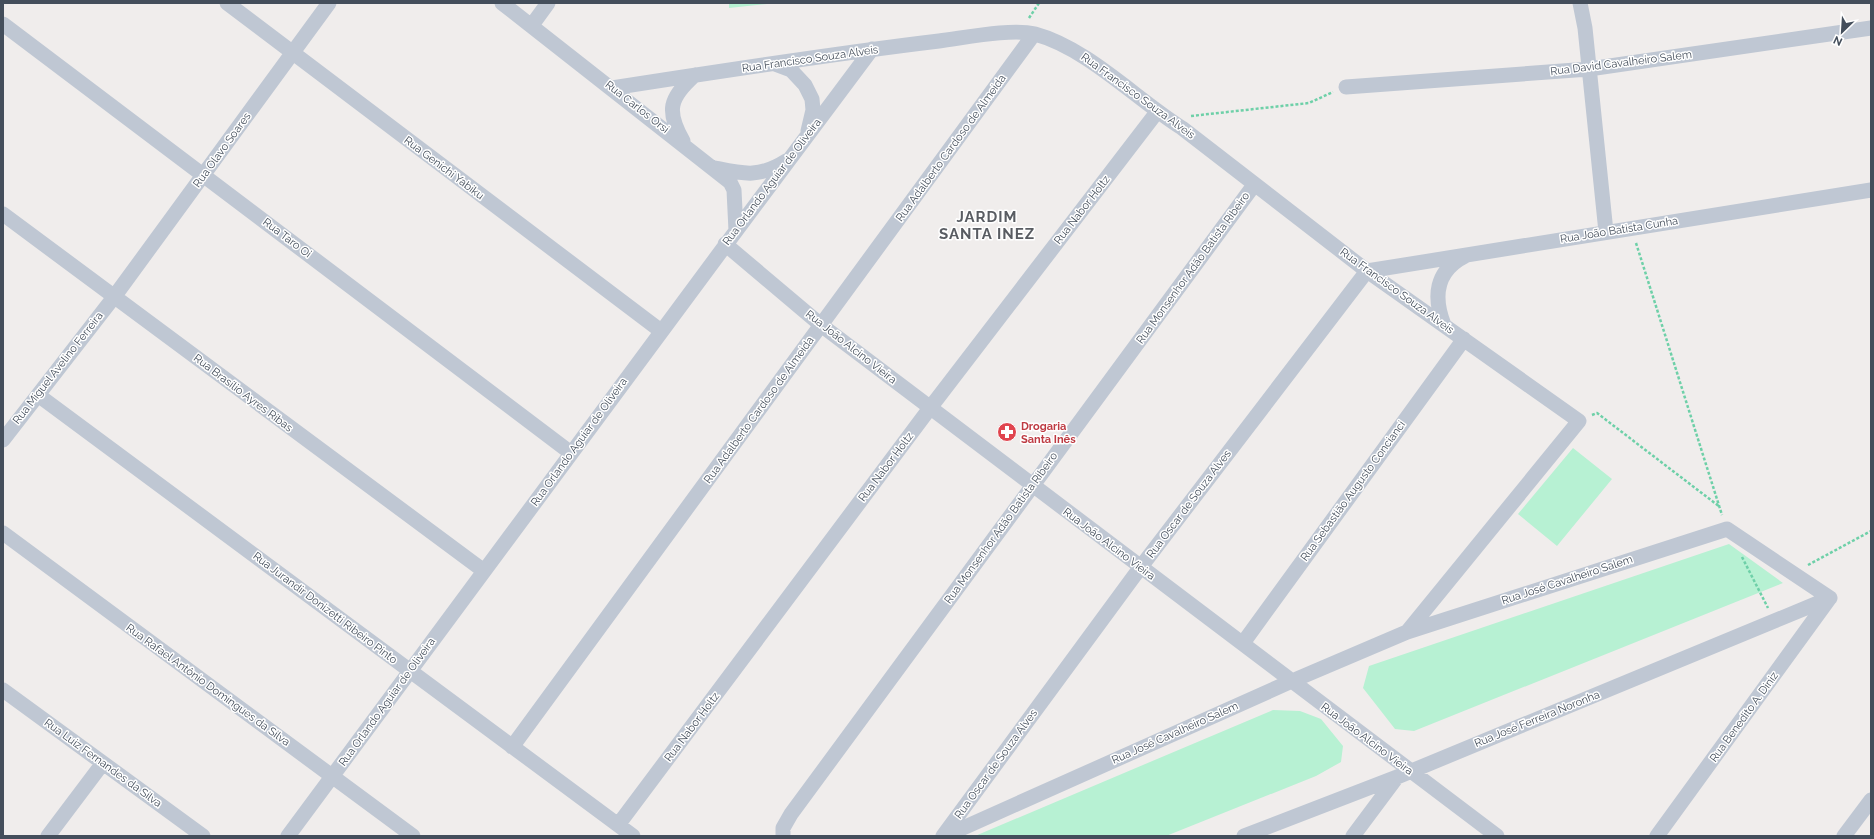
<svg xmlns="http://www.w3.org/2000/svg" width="1874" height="839" viewBox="0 0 1874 839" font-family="Raleway,sans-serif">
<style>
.green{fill:#b7f1d3}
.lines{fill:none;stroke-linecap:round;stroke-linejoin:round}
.path{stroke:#6ed0a8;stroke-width:2.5;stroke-dasharray:3 2;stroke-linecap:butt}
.street{stroke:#bfc7d3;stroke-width:15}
.labels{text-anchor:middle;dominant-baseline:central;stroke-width:3;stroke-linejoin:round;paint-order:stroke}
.street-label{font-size:11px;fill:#444e5b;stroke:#fff}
.health-label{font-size:11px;font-weight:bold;fill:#be3a42;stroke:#fff;text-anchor:start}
.district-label{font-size:15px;font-weight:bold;letter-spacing:1px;fill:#595c62;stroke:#fff}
</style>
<rect width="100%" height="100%" fill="#f0edec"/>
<path class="green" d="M729 3H777L729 8Z
M1573 448 1612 479 1557 546 1518 514Z
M1729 544 1783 583 1414 731 1395 729 1363 688 1369 666Z
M1273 710 1300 711 1321 719 1343 746 1341 762 1316 776 1166 836H975Z"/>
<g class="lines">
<path class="path" d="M1029 18 1039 3
M1191 116 1309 103 1333 92
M1636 243 1722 515
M1592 415 1597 413 1720 507
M1742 557 1768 608
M1808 565 1871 531"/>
<path class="street" d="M227 3 661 331
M502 3 730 182 734 190 736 231
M1580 3 1585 28 1606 232
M3 24 571 453
M532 25 548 3
M775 64 791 70 805 85 812 99 813 110 808 131
M1346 87 1589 69 1871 28
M612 88C721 71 830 54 939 41 964 38 1012 28 1035 34 1087 48 1136 99 1182 128L1367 271 1579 421 1407 632
M683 141C666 111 669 98 695 75
M715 168C744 174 759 178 786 161
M3 214 484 571
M725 244 821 325 1497 836
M1444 325C1433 297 1435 271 1465 256
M38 395 633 836
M3 440 114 297 329 3
M3 533 413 836
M1243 643 1464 339
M3 690 203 836
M512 747 1034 34
M618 825 930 408 1157 112
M48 836 103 763
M288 836 736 231 872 49
M783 836V828L791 814 1254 185
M943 836 1140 568 1367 271 1871 190
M945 836 1292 681 1407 632 1727 529 1830 598
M1244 836 1397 777 1830 598
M1353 836 1397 777
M1657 836 1829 599
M1844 836 1871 800"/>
</g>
<defs>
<g id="pharmacy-disc" transform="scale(1)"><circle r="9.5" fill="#e0444e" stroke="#fff"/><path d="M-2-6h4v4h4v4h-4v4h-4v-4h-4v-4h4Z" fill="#fff"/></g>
</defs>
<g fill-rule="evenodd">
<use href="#pharmacy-disc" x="1007" y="432"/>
</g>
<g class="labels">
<g class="street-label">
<text transform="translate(810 59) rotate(-8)">Rua Francisco Souza Alveis</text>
<text transform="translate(1621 63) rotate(-7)">Rua David Cavalheiro Salem</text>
<text transform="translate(1138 96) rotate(36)">Rua Francisco Souza Alveis</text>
<text transform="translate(637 107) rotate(38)">Rua Carlos Orsi</text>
<text transform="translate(951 148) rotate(-54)">Rua Adalberto Cardoso de Almeida</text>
<text transform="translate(222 150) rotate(-54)">Rua Olavo Soares</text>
<text transform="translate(444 168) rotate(37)">Rua Genichi Yabiku</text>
<text transform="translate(772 182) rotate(-53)">Rua Orlando Aguiar de Oliveira</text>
<text transform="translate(1082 210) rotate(-52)">Rua Nabor Holtz</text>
<text transform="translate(1619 230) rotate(-9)">Rua João Batista Cunha</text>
<text transform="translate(287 238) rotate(37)">Rua Taro Oi</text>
<text transform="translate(1193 268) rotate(-54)">Rua Monsenhor Adão Batista Ribeiro</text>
<text transform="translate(1397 291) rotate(36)">Rua Francisco Souza Alveis</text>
<text transform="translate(851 347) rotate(38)">Rua João Alcino Vieira</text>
<text transform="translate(58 368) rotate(-52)">Rua Miguel Avelino Ferreira</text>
<text transform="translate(243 393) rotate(37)">Rua Brasílio Ayres Ribas</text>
<text transform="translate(759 410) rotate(-54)">Rua Adalberto Cardoso de Almeida</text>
<text transform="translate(579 442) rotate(-54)">Rua Orlando Aguiar de Oliveira</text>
<text transform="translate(886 467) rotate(-53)">Rua Nabor Holtz</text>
<text transform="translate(1353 491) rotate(-54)">Rua Sebastião Augusto Concianci</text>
<text transform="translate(1189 504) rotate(-53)">Rua Oscar de Souza Alves</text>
<text transform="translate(1001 528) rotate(-54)">Rua Monsenhor Adão Batista Ribeiro</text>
<text transform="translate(1109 544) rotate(37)">Rua João Alcino Vieira</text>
<text transform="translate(1567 580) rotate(-18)">Rua José Cavalheiro Salem</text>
<text transform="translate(325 608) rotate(37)">Rua Jurandir Donizetti Ribeiro Pinto</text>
<text transform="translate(208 685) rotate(36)">Rua Rafael Antônio Domingues da Silva</text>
<text transform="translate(387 702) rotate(-54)">Rua Orlando Aguiar de Oliveira</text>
<text transform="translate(1744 717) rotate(-54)">Rua Benedito A. Diniz</text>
<text transform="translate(1537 719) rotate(-22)">Rua José Ferreira Noronha</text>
<text transform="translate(692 727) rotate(-53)">Rua Nabor Holtz</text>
<text transform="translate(1175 733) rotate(-24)">Rua José Cavalheiro Salem</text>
<text transform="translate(1367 739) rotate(37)">Rua João Alcino Vieira</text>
<text transform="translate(103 763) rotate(36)">Rua Luiz Fernandes da Silva</text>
<text transform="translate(996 764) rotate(-54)">Rua Oscar de Souza Alves</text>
</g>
<g class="health-label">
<text x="1021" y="426">Drogaria<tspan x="1021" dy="13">Santa Inês</tspan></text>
</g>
<g class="district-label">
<text x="987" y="217">JARDIM<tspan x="987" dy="17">SANTA INEZ</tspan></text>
</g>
</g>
<rect width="1874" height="839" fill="none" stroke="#444e5b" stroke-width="8"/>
<g transform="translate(1842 32) rotate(205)" stroke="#ffffff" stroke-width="3" paint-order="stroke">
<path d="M0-3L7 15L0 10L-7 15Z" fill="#444e5b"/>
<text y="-6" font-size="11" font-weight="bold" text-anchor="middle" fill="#444e5b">N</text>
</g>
</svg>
